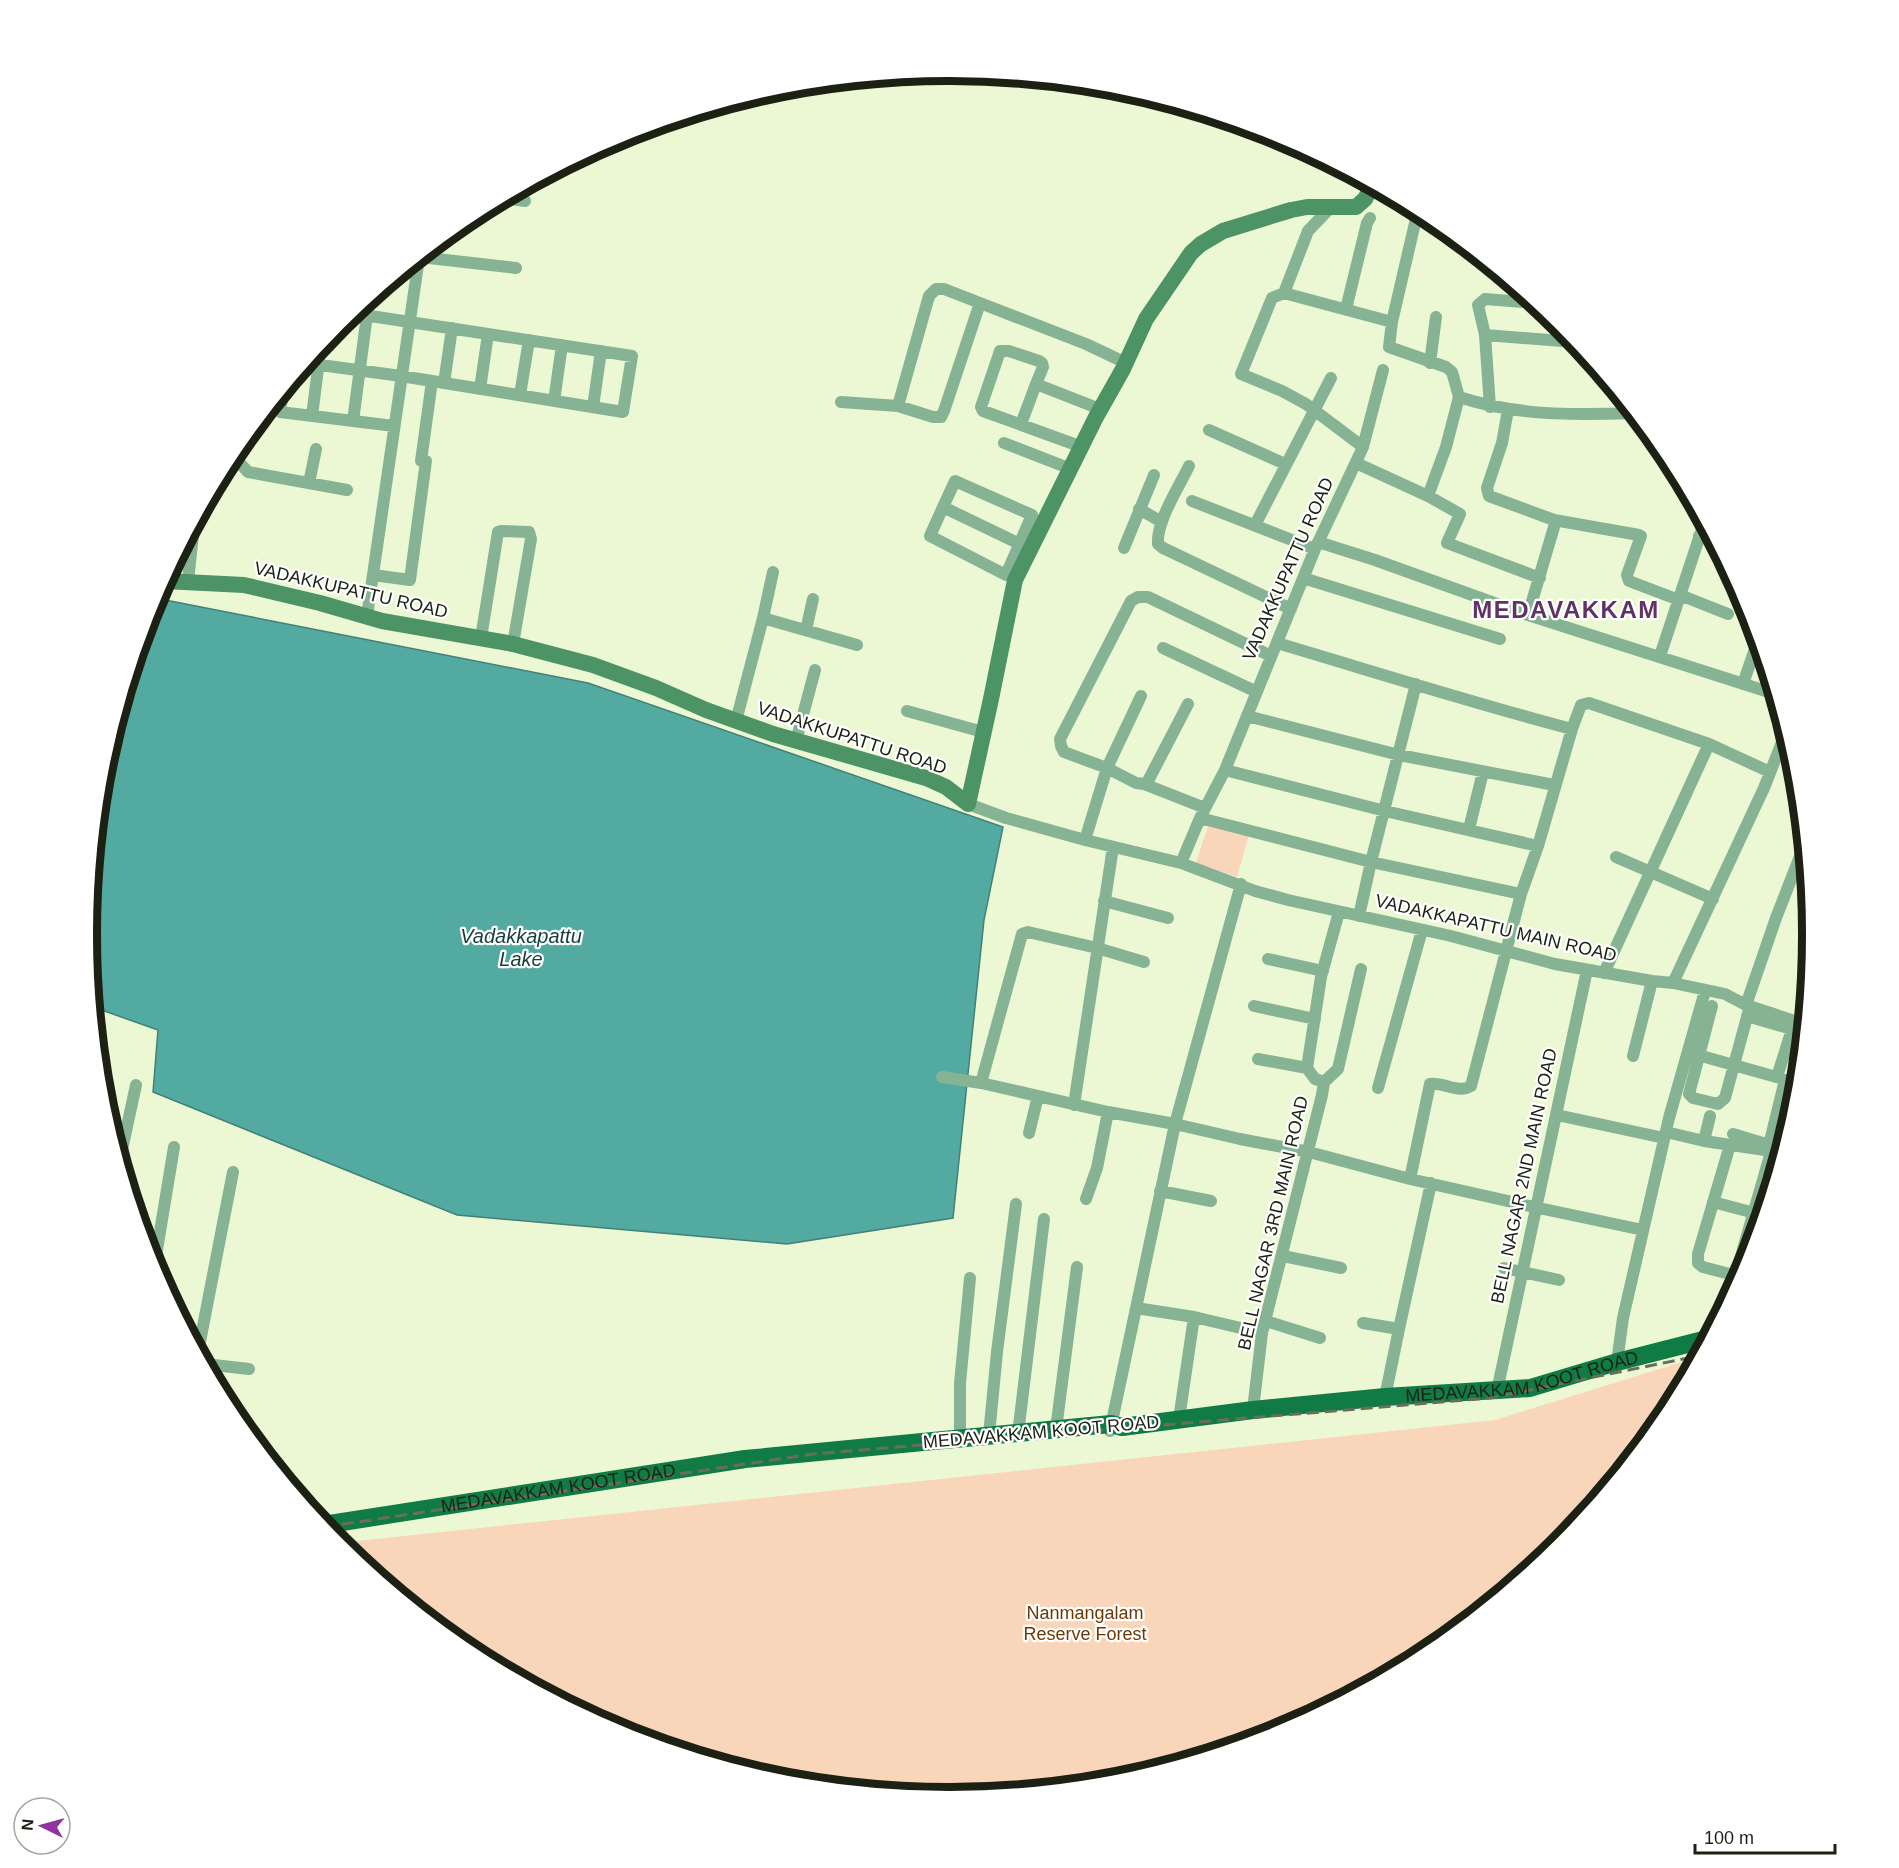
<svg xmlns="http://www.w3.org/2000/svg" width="1899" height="1868" viewBox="0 0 1899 1868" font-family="Helvetica,sans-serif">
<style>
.green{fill:#f9d5ba}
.water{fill:#52aaa1;stroke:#428177;stroke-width:1.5}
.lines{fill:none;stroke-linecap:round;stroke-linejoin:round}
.street{stroke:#86b394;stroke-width:12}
.secondary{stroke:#4c9366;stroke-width:16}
.primary{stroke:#107b45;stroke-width:18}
.rail{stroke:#686f59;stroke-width:3;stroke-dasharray:12 6;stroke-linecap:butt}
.labels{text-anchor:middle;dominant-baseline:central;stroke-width:4.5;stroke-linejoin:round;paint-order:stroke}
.street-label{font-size:18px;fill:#1d2114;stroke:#fff}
.park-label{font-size:18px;fill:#6c3905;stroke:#fff}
.water-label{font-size:20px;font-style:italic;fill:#163f3b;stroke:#fff}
.district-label{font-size:24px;font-weight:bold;letter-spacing:1.5px;fill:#603367;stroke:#fff}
.rim{fill:none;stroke:#1d2114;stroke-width:8}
</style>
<rect width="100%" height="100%" fill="#ecf8d4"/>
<path class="green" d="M1208 826 1249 835 1237 877 1196 863Z
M1698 1357 1667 1414 1560 1545 1429 1652 1280 1732 1118 1781 950 1797 781 1781 619 1732 469 1652 338 1543 1495 1420Z"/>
<path class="water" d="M155 598 588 683 1003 827 984 920 953 1218 787 1244 457 1215 153 1092 158 1030 93 1007 86 934 103 765Z"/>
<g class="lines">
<path class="street" d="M503 198 525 201
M1418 210 1392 322 1389 347 1446 367 1452 372 1459 397 1446 447 1428 496
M420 257 516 268
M1284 293 1308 231 1330 208
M1346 309 1367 223 1370 218
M1485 335 1575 342
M306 363 401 376 623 412 632 356 351 313
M1430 363 1436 317
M444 383 452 328
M480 389 488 334
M283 392 280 412 394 426
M520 395 529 340
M1459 397C1518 416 1572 415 1633 413
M554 401 562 345
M841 402 898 406 933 417H941L944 411 980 303 1086 344 1126 363
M898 406 929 296 936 289H944L980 303
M593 407 601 351
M1490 407 1485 335 1478 305 1485 299 1536 303
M1508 410 1502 443 1487 488 1489 496 1554 520V527L1528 615
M312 416 321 345
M353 421 367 315
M1021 424 1036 384
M1209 430 1285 464
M1004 443 1071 469
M1082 447 983 411 981 407 1000 351H1009L1039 361 1042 363 1043 367 1036 384 1100 409
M1363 447 1306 404 1282 391 1241 374 1272 298 1284 293 1392 322
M230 457 238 461 248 472 347 490
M1356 463 1428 496 1460 514 1447 543 1540 578
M1189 466C1179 487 1156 522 1158 544L1163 548 1291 609
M309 483 316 449
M1192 501 1315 549
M943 507 955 481 1032 515 1006 575 930 536 943 507 1020 544 1030 550
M1139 509 1162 522
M1554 520 1639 535 1641 536 1627 575 1629 581 1679 600
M1255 525 1331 378
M1699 536 1714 541
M1318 542 1375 560 1528 615 1775 694
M1124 548 1154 475
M373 575 410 580 426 461H421L432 381
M1303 578 1500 639
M188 581 194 525
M1680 595 1728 614
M367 616 419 258
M763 618 857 645
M806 630 813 599
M481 638 498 532 501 531 529 532 531 539 513 644
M1277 643C1375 672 1473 703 1572 729
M1163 648 1257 692
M1660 656 1704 523
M1743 684 1758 640
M1188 704 1148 781 1144 784 1136 783 1107 768 1064 752 1061 746 1060 739 1131 601 1138 597H1148L1271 656
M907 711 983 732
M1247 716 1399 755 1554 785
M736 721 763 618 773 572
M796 741 815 670
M1225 770 1385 811 1538 846
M1144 784 1205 808
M968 804 1006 818 1085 840 1181 863 1255 891 1288 900 1451 936 1555 964 1652 981 1673 983 1725 994 1746 1005 1804 1024
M1200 818 1371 862 1416 684
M1469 829 1483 772
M1085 840 1107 768 1141 696
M1616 857 1713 899
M1181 863 1200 818 1225 770 1315 549 1363 447 1383 370
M1241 884 1175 1124 1240 1139 1309 1152 1410 1179 1534 1207 1643 1230
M1104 901 1168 918
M1359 916 1371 862 1521 894
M1268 959 1323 971
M1604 973 1709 744
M1673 983 1764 788 1786 732
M1746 1005 1776 918 1804 846
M1254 1006 1315 1019
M1712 1006 1689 1094 1693 1098 1718 1104 1725 1098 1750 1006
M1747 1016 1798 1031
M1698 1055 1798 1083
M1633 1056 1652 981
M1258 1059 1307 1068
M942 1077 981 1083 1108 1112 1175 1124 1110 1431
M1777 1077 1792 1029
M1324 1082 1338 1069 1361 969
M981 1083 1022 934 1028 932 1097 948 1144 962
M1378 1088 1422 930
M1074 1105 1113 847
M1557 1115 1664 1138
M1666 1132 1704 1141 1765 1150 1780 1155
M1029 1133 1038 1096
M1733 1134 1766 1144
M1704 1141 1710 1116
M1730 1145 1698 1254V1263L1703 1267 1741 1277
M1769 1145 1784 1084
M120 1159 136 1085
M1410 1179 1430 1084C1444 1082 1458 1094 1471 1086L1521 894 1538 846 1572 729 1581 705 1589 703 1709 744 1770 772
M1160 1191 1211 1201
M1086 1199 1097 1168 1108 1112
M1713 1202 1762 1215
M1283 1256 1341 1268
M154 1268 174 1147
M1504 1268 1559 1280
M1729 1298 1771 1152
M1136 1308 1194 1317
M1266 1321 1320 1338
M1363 1323 1399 1329 1431 1183
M198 1352 233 1172
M1617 1362 1623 1318 1669 1118 1705 991
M205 1364 249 1369
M1497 1391C1526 1250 1558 1110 1587 970
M1385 1397 1399 1329
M1253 1410 1262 1333 1322 1095 1324 1082 1315 1079 1307 1068 1321 977 1339 912
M1179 1419 1194 1317 1262 1333
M1056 1429 1077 1267
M1018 1434 1044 1219
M989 1435 997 1352 1016 1204
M960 1439V1383L970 1278"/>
<path class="secondary" d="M164 581 244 585 320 603 382 621 513 644 593 665 656 688 706 710 773 734 926 778 946 787 968 804 991 699 1015 580 1096 417 1123 369 1146 319 1191 253 1201 244 1223 231 1291 210 1307 207H1356L1365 199 1372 186"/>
<path class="primary" id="s1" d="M323 1525 745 1459 1111 1424 1122 1427 1253 1410 1385 1397 1530 1388 1617 1362 1707 1339"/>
<path class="rail" d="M324 1527 813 1454 1490 1398 1698 1356"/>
</g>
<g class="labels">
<g class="street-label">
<text transform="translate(1288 569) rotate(-66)">VADAKKUPATTU ROAD</text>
<text transform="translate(351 590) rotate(13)">VADAKKUPATTU ROAD</text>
<text transform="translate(852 738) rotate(18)">VADAKKUPATTU ROAD</text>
<text transform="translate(1496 928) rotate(13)">VADAKKAPATTU MAIN ROAD</text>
<text transform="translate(1524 1176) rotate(-78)">BELL NAGAR 2ND MAIN ROAD</text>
<text transform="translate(1273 1223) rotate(-77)">BELL NAGAR 3RD MAIN ROAD</text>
<text stroke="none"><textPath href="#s1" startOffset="1210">MEDAVAKKAM KOOT ROAD</textPath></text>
<text transform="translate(1041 1432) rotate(-5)">MEDAVAKKAM KOOT ROAD</text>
<text stroke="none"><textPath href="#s1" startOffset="238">MEDAVAKKAM KOOT ROAD</textPath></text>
</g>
<g class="park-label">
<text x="1085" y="1613">Nanmangalam<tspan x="1085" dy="21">Reserve Forest</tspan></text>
</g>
<g class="water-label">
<text x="521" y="936">Vadakkapattu<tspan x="521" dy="23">Lake</tspan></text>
</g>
<g class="district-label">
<text x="1566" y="609">MEDAVAKKAM</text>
</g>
</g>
<path d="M0 0H1899V1868H0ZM949 81H950A852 852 0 0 1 1802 933V935A852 852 0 0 1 950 1787H949A852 852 0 0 1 97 935V933A852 852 0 0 1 949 81Z" fill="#fff" fill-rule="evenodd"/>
<path class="rim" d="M949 81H950A852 852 0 0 1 1802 933V935A852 852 0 0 1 950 1787H949A852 852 0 0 1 97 935V933A852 852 0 0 1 949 81Z"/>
<g transform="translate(42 1826) rotate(275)"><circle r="28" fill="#ffffff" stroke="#a5a6a1" stroke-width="1.5"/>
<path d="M0-4.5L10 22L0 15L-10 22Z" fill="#90349e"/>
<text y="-9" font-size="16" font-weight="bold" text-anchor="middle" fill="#1d2114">N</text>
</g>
<path d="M1695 1844v9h140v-9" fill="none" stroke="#1d2114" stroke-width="3"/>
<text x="1704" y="1844" font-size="18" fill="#1d2114" stroke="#ffffff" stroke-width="4.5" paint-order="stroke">100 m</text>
</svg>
